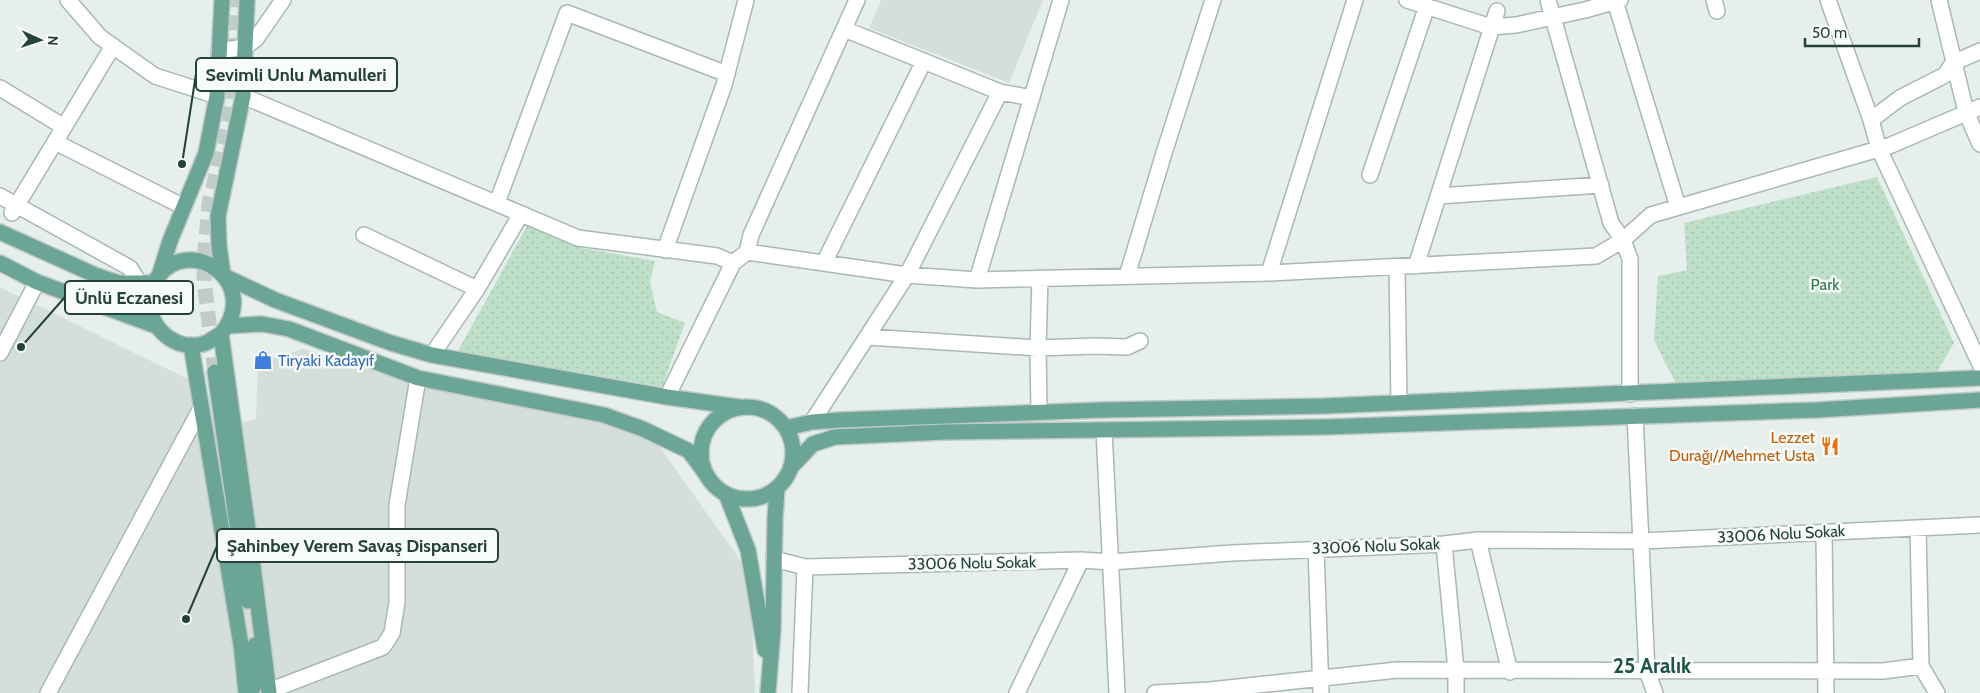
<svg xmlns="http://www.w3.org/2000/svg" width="1980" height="693" viewBox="0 0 1980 693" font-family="Cabin,sans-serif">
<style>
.built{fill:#d4dfda}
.park{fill:url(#park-dots)}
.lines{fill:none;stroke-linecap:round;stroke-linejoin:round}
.major-tunnel{stroke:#bfccc8;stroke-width:15;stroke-dasharray:15 8;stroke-linecap:butt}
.minor-casing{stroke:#a8b8b2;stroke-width:18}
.major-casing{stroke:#c2cac8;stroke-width:18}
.minor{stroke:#fff;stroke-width:15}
.major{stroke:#6aa596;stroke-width:15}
.labels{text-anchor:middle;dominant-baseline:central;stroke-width:5;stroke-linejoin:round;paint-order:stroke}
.park-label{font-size:16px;fill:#2d7a4b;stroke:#f7fbf9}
.shop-label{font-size:16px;fill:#366cbe;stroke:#f7fbf9;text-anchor:start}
.food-label{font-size:16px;fill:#c56008;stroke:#f7fbf9;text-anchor:end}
.street-label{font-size:16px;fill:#24423a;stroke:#f7fbf9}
.district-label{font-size:21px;font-weight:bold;fill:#1f5548;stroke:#f7fbf9}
.leader{fill:none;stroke:#24423a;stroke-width:2}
.callout-dot{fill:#24423a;stroke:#f7fbf9;stroke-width:2}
.callout{fill:#f7fbf9;stroke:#24423a;stroke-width:2}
.callout-label{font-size:18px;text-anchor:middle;font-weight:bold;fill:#24423a}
</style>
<defs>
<pattern id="park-dots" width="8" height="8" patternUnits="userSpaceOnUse" patternTransform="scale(1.25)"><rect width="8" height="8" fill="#bfe0c8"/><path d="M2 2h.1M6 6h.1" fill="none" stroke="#a4c1ad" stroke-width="1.8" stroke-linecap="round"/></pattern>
</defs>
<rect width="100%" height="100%" fill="#e6efeb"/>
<path class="built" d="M881 0H1043L1009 83 869 28Z
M0 287 200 385 201 433 256 419 258 363 303 349 649 432 750 574 755 693H0Z"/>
<path class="park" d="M1877 177 1954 343 1937 372 1676 384 1654 340 1658 276 1687 270 1684 223Z
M528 224 577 247 655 261 650 282 657 312 685 323 662 387 458 351Z"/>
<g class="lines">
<path class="major-tunnel" d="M215 372 204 281 205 249 209 204 224 140 232 85 236 0"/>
<g class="minor-casing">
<path id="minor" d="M68 0 100 37 155 76 217 96
M1407 0 1491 27 1516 25 1585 10 1620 0
M1548 0 1611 223 1623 240 1630 259V394
M1714 0 1717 11
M1828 0 1871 120 1879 149 1980 364
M1939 0 1966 112 1980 144
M1615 1 1678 207
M844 29 1000 92 1032 98
M219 51 245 47 256 39 283 0
M0 88 64 127
M243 96 578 238 717 256 733 263
M1871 120 1900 98 1945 75 1953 63 1980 51
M55 142 184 207
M1370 175 1427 6
M0 196 130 268 139 283
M1439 196 1601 185
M497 203 567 13 727 74
M12 213 113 46
M364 235 477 289
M665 250 724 85 746 0
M747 252 751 235 857 0
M824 263 924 61
M1416 266 1497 11
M1397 267 1399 403
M1269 273 1355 0
M1127 276 1164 153 1213 0
M977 280 1061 0
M868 337 1038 348 1095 346 1127 347 1140 341
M0 353 37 282
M432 355 477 289 521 214
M667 397 733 263 747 252 907 275 977 280 1269 273 1596 256 1623 240 1651 215 1889 146 1980 107
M1039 412 1038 348 1040 278
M1635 416 1647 671 1655 693
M812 422 907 275 1000 92
M1104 430 1117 693
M1918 528 1921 666 1937 693
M1824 532 1826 693
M1478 540 1510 672
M1444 544 1456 670V693
M1316 549 1321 693
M774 559 805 567 1081 560 1111 562 1232 553 1444 544 1478 540 1642 541 1980 525
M269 691 383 647 392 633 397 602V505L418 378
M48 693 201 408
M800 693 805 567
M1017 693 1081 560
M1155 693 1210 690 1397 670 1883 671 1921 666"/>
</g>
<g class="major-casing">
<path id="major" d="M0 232 95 275 119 283H154
M0 263 37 282 156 326
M160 273 170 241 206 153 217 96 222 0
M223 274 219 246 218 216 243 96 247 0
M226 277 275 300 391 343 432 355 667 397 739 407
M227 326 262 324 289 329 418 378 604 415 643 429 689 451 706 474
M221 334C216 336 212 340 208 342 182 354 152 333 150 306 149 295 151 287 157 278 189 232 263 283 221 334L252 558 269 693
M191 345 241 645 246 693
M215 372 248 601
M701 453a46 46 0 1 1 92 0a46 46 0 1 1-92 0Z
M786 428 812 422 840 420 1102 410 1324 406 1980 378
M792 466 813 444 835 437 945 432 1326 427 1817 410 1980 400
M726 494 748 550 765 650
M253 688 255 645
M768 693 773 630 775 518 777 489"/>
</g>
<use href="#minor" class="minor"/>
<use href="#major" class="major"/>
</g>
<defs>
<g id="shop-bare" transform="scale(1.5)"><path d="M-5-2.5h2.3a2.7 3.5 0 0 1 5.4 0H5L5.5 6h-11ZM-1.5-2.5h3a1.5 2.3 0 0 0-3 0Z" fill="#3f7fe0" stroke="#f7fbf9" stroke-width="2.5" paint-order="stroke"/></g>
<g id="restaurant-bare" transform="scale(1.5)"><path d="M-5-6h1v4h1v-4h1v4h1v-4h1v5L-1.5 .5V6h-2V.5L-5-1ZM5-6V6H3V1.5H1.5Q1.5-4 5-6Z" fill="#e8710a" stroke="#f7fbf9" stroke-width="2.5" paint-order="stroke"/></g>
</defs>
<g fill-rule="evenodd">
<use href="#shop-bare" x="263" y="360"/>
<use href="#restaurant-bare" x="1830" y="446"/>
</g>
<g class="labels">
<g class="park-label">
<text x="1825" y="284">Park</text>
</g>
<g class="shop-label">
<text x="278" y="360">Tiryaki Kadayıf</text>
</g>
<g class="food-label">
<text x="1815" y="437">Lezzet<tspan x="1815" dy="18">Durağı//Mehmet Usta</tspan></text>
</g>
<g class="street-label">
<text transform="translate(1781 534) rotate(-3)">33006 Nolu Sokak</text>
<text transform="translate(1376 546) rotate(-2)">33006 Nolu Sokak</text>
<text transform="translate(972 563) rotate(-1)">33006 Nolu Sokak</text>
</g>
<g class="district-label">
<text x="1652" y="665">25 Aralık</text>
</g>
</g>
<path class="leader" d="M182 164L196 74M21 347L65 297M186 619L217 546"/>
<g class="callout-dot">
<circle cx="182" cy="164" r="5"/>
<circle cx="21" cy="347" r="5"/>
<circle cx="186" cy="619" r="5"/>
</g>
<g class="callout">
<rect x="196" y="58" width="201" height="33" rx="5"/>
<rect x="65" y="281" width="128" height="33" rx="5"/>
<rect x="217" y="529" width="281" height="33" rx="5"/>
</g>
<g class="callout-label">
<text x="296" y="81">Sevimli Unlu Mamulleri</text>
<text x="129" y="304">Ünlü Eczanesi</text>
<text x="357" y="552">Şahinbey Verem Savaş Dispanseri</text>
</g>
<g transform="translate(40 40) rotate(93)" stroke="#f7fbf9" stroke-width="4" paint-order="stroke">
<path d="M0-4L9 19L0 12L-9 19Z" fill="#24423a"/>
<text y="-8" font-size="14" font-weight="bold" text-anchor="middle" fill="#24423a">N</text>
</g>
<path d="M1805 38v8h114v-8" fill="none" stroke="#24423a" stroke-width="2.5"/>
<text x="1812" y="38" font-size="15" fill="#24423a" stroke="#f7fbf9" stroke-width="4" paint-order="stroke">50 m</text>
</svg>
